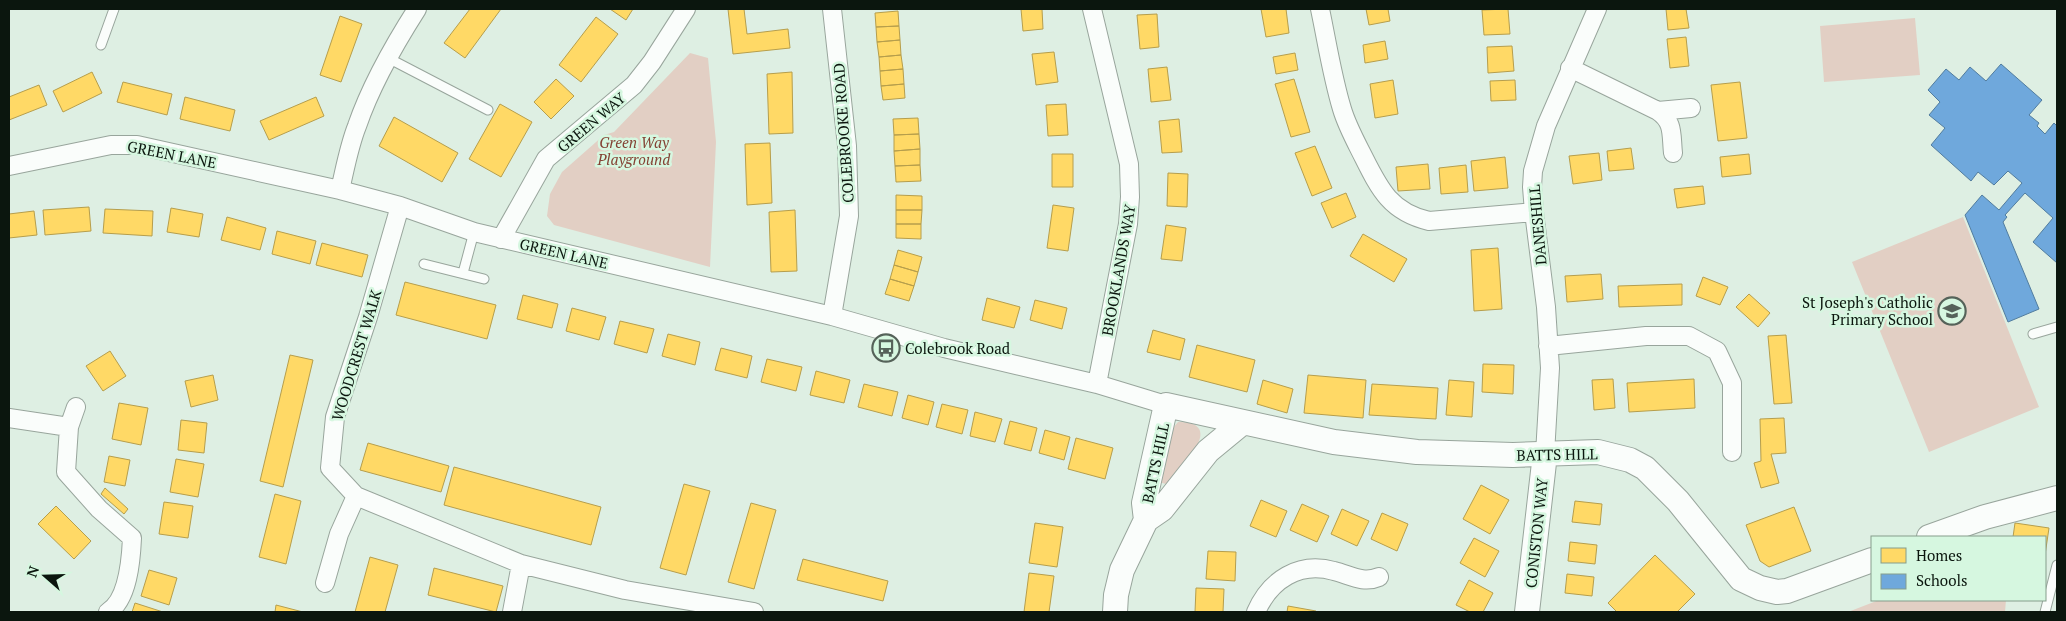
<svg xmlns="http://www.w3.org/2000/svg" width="2066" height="621" viewBox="0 0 2066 621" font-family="'PT Serif',serif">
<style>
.green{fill:#e2cfc4}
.homes{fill:#ffd966;stroke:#b69e4c}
.schools{fill:#6fa8dc;stroke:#517c9e}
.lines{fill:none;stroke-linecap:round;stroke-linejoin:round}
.lane-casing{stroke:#98a59c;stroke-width:11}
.street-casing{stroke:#98a59c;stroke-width:20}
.secondary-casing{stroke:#98a59c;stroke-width:26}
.lane{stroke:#fafdfb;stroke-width:9}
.street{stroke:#fafdfb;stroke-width:18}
.secondary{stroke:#fafdfb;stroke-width:24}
.labels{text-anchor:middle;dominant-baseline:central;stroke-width:5;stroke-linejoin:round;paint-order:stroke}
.street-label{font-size:15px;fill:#0b160e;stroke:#d6f7e0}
.park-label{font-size:15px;font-style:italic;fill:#844234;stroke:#d6f7e0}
.poi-label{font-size:15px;fill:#0b160e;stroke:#d6f7e0;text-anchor:end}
</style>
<rect width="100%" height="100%" fill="#deefe3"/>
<path class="green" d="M1915 18 1920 75 1824 82 1820 26Z
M690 53 708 58 716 142 710 267 554 225 547 216 550 194 562 172 604 135 614 132Z
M1963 217 2039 407 1929 452 1852 262Z
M1178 422C1229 422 1179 469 1166 484L1159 482 1172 429Z
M1879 600H2006L2005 612H1848Z"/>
<path class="homes" d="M470 9H501L465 58 444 43Z
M610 9H633L626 20Z
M728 9H744L747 34 788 29 790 48 733 54Z
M1021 9H1042L1043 29 1023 31Z
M1261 9H1286L1289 33 1266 37Z
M1366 9H1388L1390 21 1369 25Z
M1508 9 1510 34 1484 35 1482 10Z
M1666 9H1686L1689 28 1668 30Z
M898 11 899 26 876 27 875 13Z
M1157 14 1159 47 1140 49 1137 15Z
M340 16 362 24 341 82 320 75Z
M596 17 618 34 581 82 559 65Z
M899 26 900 40 877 42 876 27Z
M1686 37 1689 66 1670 68 1667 39Z
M900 40 901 55 879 57 877 42Z
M1385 41 1388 59 1365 63 1363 45Z
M1512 46 1514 71 1488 73 1487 47Z
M1054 52 1058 82 1036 85 1032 54Z
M1295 53 1298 70 1276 74 1273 57Z
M901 55 903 69 880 71 879 57Z
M1167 67 1171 100 1151 102 1148 69Z
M903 69 904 84 881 86 880 71Z
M92 72 102 93 63 112 53 91Z
M792 72 793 133 769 134 767 74Z
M556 79 574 96 551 119 534 102Z
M1294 79 1310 132 1291 137 1275 84Z
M1393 80 1398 114 1375 118 1370 84Z
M1515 80 1516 100 1491 101 1490 81Z
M123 82 172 94 167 115 117 102Z
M1740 82 1747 138 1718 141 1711 85Z
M904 84 905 98 883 100 881 86Z
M39 85 47 105 9 120V97Z
M185 97 235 110 230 131 180 119Z
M316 97 324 116 269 140 260 121Z
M500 104 532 122 501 177 469 159Z
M1066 104 1068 135 1048 136 1046 105Z
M394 117 458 153 442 182 379 146Z
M918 118 919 134 894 135 893 119Z
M1179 119 1182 152 1162 153 1159 121Z
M919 134 920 149 894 151V135Z
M770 143 772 203 747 205 745 144Z
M1315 146 1332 188 1312 196 1295 153Z
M1631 148 1634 169 1609 171 1607 151Z
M920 149V165L895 166 894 151Z
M1599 153 1602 180 1573 184 1569 156Z
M1052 154H1073V187H1052Z
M1749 154 1751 174 1722 177 1720 157Z
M1505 157 1508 188 1474 191 1471 161Z
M1428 164 1430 189 1398 191 1396 167Z
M920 165 921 181 896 182 895 166Z
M1466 165 1468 192 1441 194 1439 168Z
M1168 173 1188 174 1187 207 1167 206Z
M1703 186 1705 204 1677 208 1674 189Z
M1346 193 1356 217 1332 228 1321 203Z
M896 195 922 196V210H896Z
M1053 205 1074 208 1068 251 1047 248Z
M89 207 91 231 45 235 43 210Z
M171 208 203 214 199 237 167 232Z
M105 209 153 211 152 236 103 233Z
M795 210 797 271 771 272 769 212Z
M896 210H922L921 224H896Z
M34 211 37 235 9 238V214Z
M227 217 266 228 260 250 221 240Z
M896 224H921V239L896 238Z
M1166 225 1186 228 1182 261 1161 259Z
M277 231 316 241 310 264 272 254Z
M1363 234 1407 259 1394 282 1350 256Z
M322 243 368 255 362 277 316 265Z
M1498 248 1502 309 1474 311 1471 250Z
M898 250 922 257 918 272 894 265Z
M894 265 918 272 914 286 890 279Z
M1601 274 1603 299 1567 302 1565 276Z
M1703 277 1728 287 1720 305 1696 296Z
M890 279 914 286 909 301 885 294Z
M405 282 496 305 487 339 396 315Z
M1682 284V305L1619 307 1618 286Z
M1749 294 1770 313 1758 327 1736 307Z
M523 295 558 304 552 328 517 319Z
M987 298 1020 307 1014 328 982 320Z
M1035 300 1067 308 1062 329 1030 320Z
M572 308 606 317 599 340 566 331Z
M620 321 654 329 647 353 614 344Z
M1153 330 1185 339 1180 360 1147 352Z
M668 334 700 342 695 365 662 356Z
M1786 335 1792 403 1774 404 1768 336Z
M1197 345 1255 360 1247 392 1189 377Z
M721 348 752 356 747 378 715 370Z
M110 351 126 376 103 391 86 366Z
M290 355 313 360 283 487 260 481Z
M767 359 802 367 796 391 761 382Z
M1483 364 1514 365 1513 394 1482 392Z
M816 371 850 380 844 403 810 395Z
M213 375 218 400 191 407 185 381Z
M1308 375 1366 380 1363 418 1304 413Z
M1613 379 1615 408 1594 410 1592 380Z
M1694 379 1695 408 1629 412 1627 383Z
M1263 380 1293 389 1287 413 1257 404Z
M1449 380 1474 382 1472 417 1446 415Z
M864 384 898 392 892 416 858 407Z
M1372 384 1438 388 1436 419 1369 415Z
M908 395 934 402 928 425 902 418Z
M119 403 148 408 141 445 112 439Z
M942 404 968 410 962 434 936 427Z
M975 412 1002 419 995 442 970 436Z
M1784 418 1786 453 1771 454 1779 483 1761 488 1754 463 1761 461 1760 419Z
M181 420 207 423 204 453 178 450Z
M1010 421 1037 428 1031 451 1004 444Z
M1045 430 1070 437 1064 460 1039 453Z
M1076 438 1113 448 1105 479 1068 469Z
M368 443 449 466 441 492 360 470Z
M109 456 130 460 125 486 104 482Z
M176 459 204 464 198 497 170 492Z
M454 467 601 507 591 545 444 505Z
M684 484 710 491 686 575 660 568Z
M1481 485 1509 500 1490 534 1463 519Z
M105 488 128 509 124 514 101 494Z
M275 494 301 501 286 564 259 557Z
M1261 500 1287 511 1276 537 1250 526Z
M1575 501 1602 504 1600 525 1572 522Z
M164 502 193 506 188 538 159 534Z
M751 503 776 510 754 589 728 582Z
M1302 504 1329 516 1317 542 1290 530Z
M56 506 91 541 74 559 38 524Z
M1794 507 1811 551 1769 567 1760 561 1746 525Z
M1342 509 1369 521 1357 546 1331 534Z
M1382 513 1408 524 1397 551 1371 539Z
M1035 523 1063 527 1057 567 1029 563Z
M2015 523 2049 528 2045 555V537H2013Z
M1474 538 1499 551 1485 577 1460 563Z
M1570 542 1597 545 1595 564 1568 561Z
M1208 551 1236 552 1235 581 1206 579Z
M1655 555 1695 594 1677 612H1617L1608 603Z
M370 557 398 565 385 612H355Z
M803 559 888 581 883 601 797 580Z
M434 568 503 586 496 612 428 595Z
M149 570 177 578 169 605 141 596Z
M1029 573 1054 576 1049 612H1024Z
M1567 574 1594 577 1592 596 1565 593Z
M1469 580 1493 593 1483 612H1470L1456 605Z
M1196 588 1224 589 1223 612H1195Z
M135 603 163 612H132Z
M276 605 303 612H275Z
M1288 606 1316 611V612H1287Z"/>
<path class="schools" d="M2001 64 2042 100 2029 115 2039 123 2037 126 2045 134 2054 123 2057 126V263L2033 242 2053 218 2025 193 2005 215 2007 217 2003 222 2039 309 2008 322 1965 215 1982 195 1999 210 2022 183 2008 171 1994 185 1978 172 1971 181 1931 145 1945 128 1929 115 1940 102 1928 90 1946 69 1959 80 1970 67 1986 81Z"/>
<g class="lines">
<g class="lane-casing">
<path id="lane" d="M101 45 114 9
M388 58 488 110
M424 264 484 279
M463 273 474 232
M2033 334 2057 327
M2045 612 2057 565"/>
</g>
<g class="street-casing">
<path id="street" d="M832 9 847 146 849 216 832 316
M1092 9 1129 164 1130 197 1128 224 1097 384
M1320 9C1327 42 1332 76 1342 109 1347 126 1356 142 1364 158 1380 190 1391 212 1429 221L1534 212
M1570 68 1658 111 1691 108
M1658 111C1674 122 1671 134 1673 153
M9 166 111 145H137L340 190 400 206 474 232 832 316 944 348 1097 384 1166 405
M340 190C345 169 349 146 357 126 371 85 394 45 417 9
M400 206 368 317 335 417 330 468 356 496 521 564 625 590 754 612
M501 239 546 159 634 85 652 62 686 9
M1548 346 1646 336H1689L1717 351 1732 383V452
M9 418 69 427 66 472 99 509 132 538C131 560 128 600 108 612
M69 427 76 407
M1545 454 1550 368 1546 307 1534 212 1532 187 1533 171 1546 126 1597 9
M325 583 339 534 356 496
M512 612 521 564
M1256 612C1270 580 1299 561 1334 571 1350 575 1363 584 1379 577"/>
</g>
<g class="secondary-casing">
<path id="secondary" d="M1146 520 1144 503 1166 405 1334 442 1417 452 1513 455 1598 452 1630 460 1645 468 1678 501 1741 579 1760 588 1777 592 1787 591 1872 560
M1929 537 1985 517 2057 498
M1115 612 1116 595 1122 570 1146 520 1162 509 1208 451 1242 423
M1527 612 1545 454"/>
</g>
<use href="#lane" class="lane"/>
<use href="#street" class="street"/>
<use href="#secondary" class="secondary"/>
</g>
<defs>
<g id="school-ring" transform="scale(1.4375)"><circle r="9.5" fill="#d6f7e0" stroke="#556259" stroke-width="1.5"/><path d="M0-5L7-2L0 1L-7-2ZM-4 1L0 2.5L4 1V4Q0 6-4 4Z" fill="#556259"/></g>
<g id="bus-ring" transform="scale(1.4375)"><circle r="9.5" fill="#d6f7e0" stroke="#556259" stroke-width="1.5"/><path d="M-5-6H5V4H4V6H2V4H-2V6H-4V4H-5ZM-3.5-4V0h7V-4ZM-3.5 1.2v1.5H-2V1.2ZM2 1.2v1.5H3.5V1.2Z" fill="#556259"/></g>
</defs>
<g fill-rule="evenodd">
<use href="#school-ring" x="1952" y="311"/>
<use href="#bus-ring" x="886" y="348"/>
</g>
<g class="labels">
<g class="street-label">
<text transform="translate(591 122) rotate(-40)">GREEN WAY</text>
<text transform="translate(843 133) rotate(-94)">COLEBROOKE ROAD</text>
<text transform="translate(172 154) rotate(11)">GREEN LANE</text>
<text transform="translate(1537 225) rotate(-95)">DANESHILL</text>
<text transform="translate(564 253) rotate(13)">GREEN LANE</text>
<text transform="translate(1118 270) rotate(-80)">BROOKLANDS WAY</text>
<text transform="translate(356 355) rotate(-73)">WOODCREST WALK</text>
<text transform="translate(1557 454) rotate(-1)">BATTS HILL</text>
<text transform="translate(1155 463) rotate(-78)">BATTS HILL</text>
<text transform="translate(1536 533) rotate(-84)">CONISTON WAY</text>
</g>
<g class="park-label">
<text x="634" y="142">Green Way<tspan x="634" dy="17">Playground</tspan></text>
</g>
<g class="poi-label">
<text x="1933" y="302">St Joseph's Catholic<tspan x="1933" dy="17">Primary School</tspan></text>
<text x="905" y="348" text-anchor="start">Colebrook Road</text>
</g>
</g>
<rect width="2066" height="621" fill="none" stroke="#0b160e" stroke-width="20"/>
<rect x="1871" y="536" width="175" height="65" fill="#d6f7e0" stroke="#859d8c"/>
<rect x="1881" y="548" width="25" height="15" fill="#ffd966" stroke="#859d8c"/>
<text x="1916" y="561" font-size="15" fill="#0b160e">Homes</text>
<rect x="1881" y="574" width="25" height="15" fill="#6fa8dc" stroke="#859d8c"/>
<text x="1916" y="586" font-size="15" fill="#0b160e">Schools</text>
<g transform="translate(45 576) rotate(290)" stroke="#d6f7e0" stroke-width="4" paint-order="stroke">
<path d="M0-4L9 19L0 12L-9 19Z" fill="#0b160e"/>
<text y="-8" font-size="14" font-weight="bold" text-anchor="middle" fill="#0b160e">N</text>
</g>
</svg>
